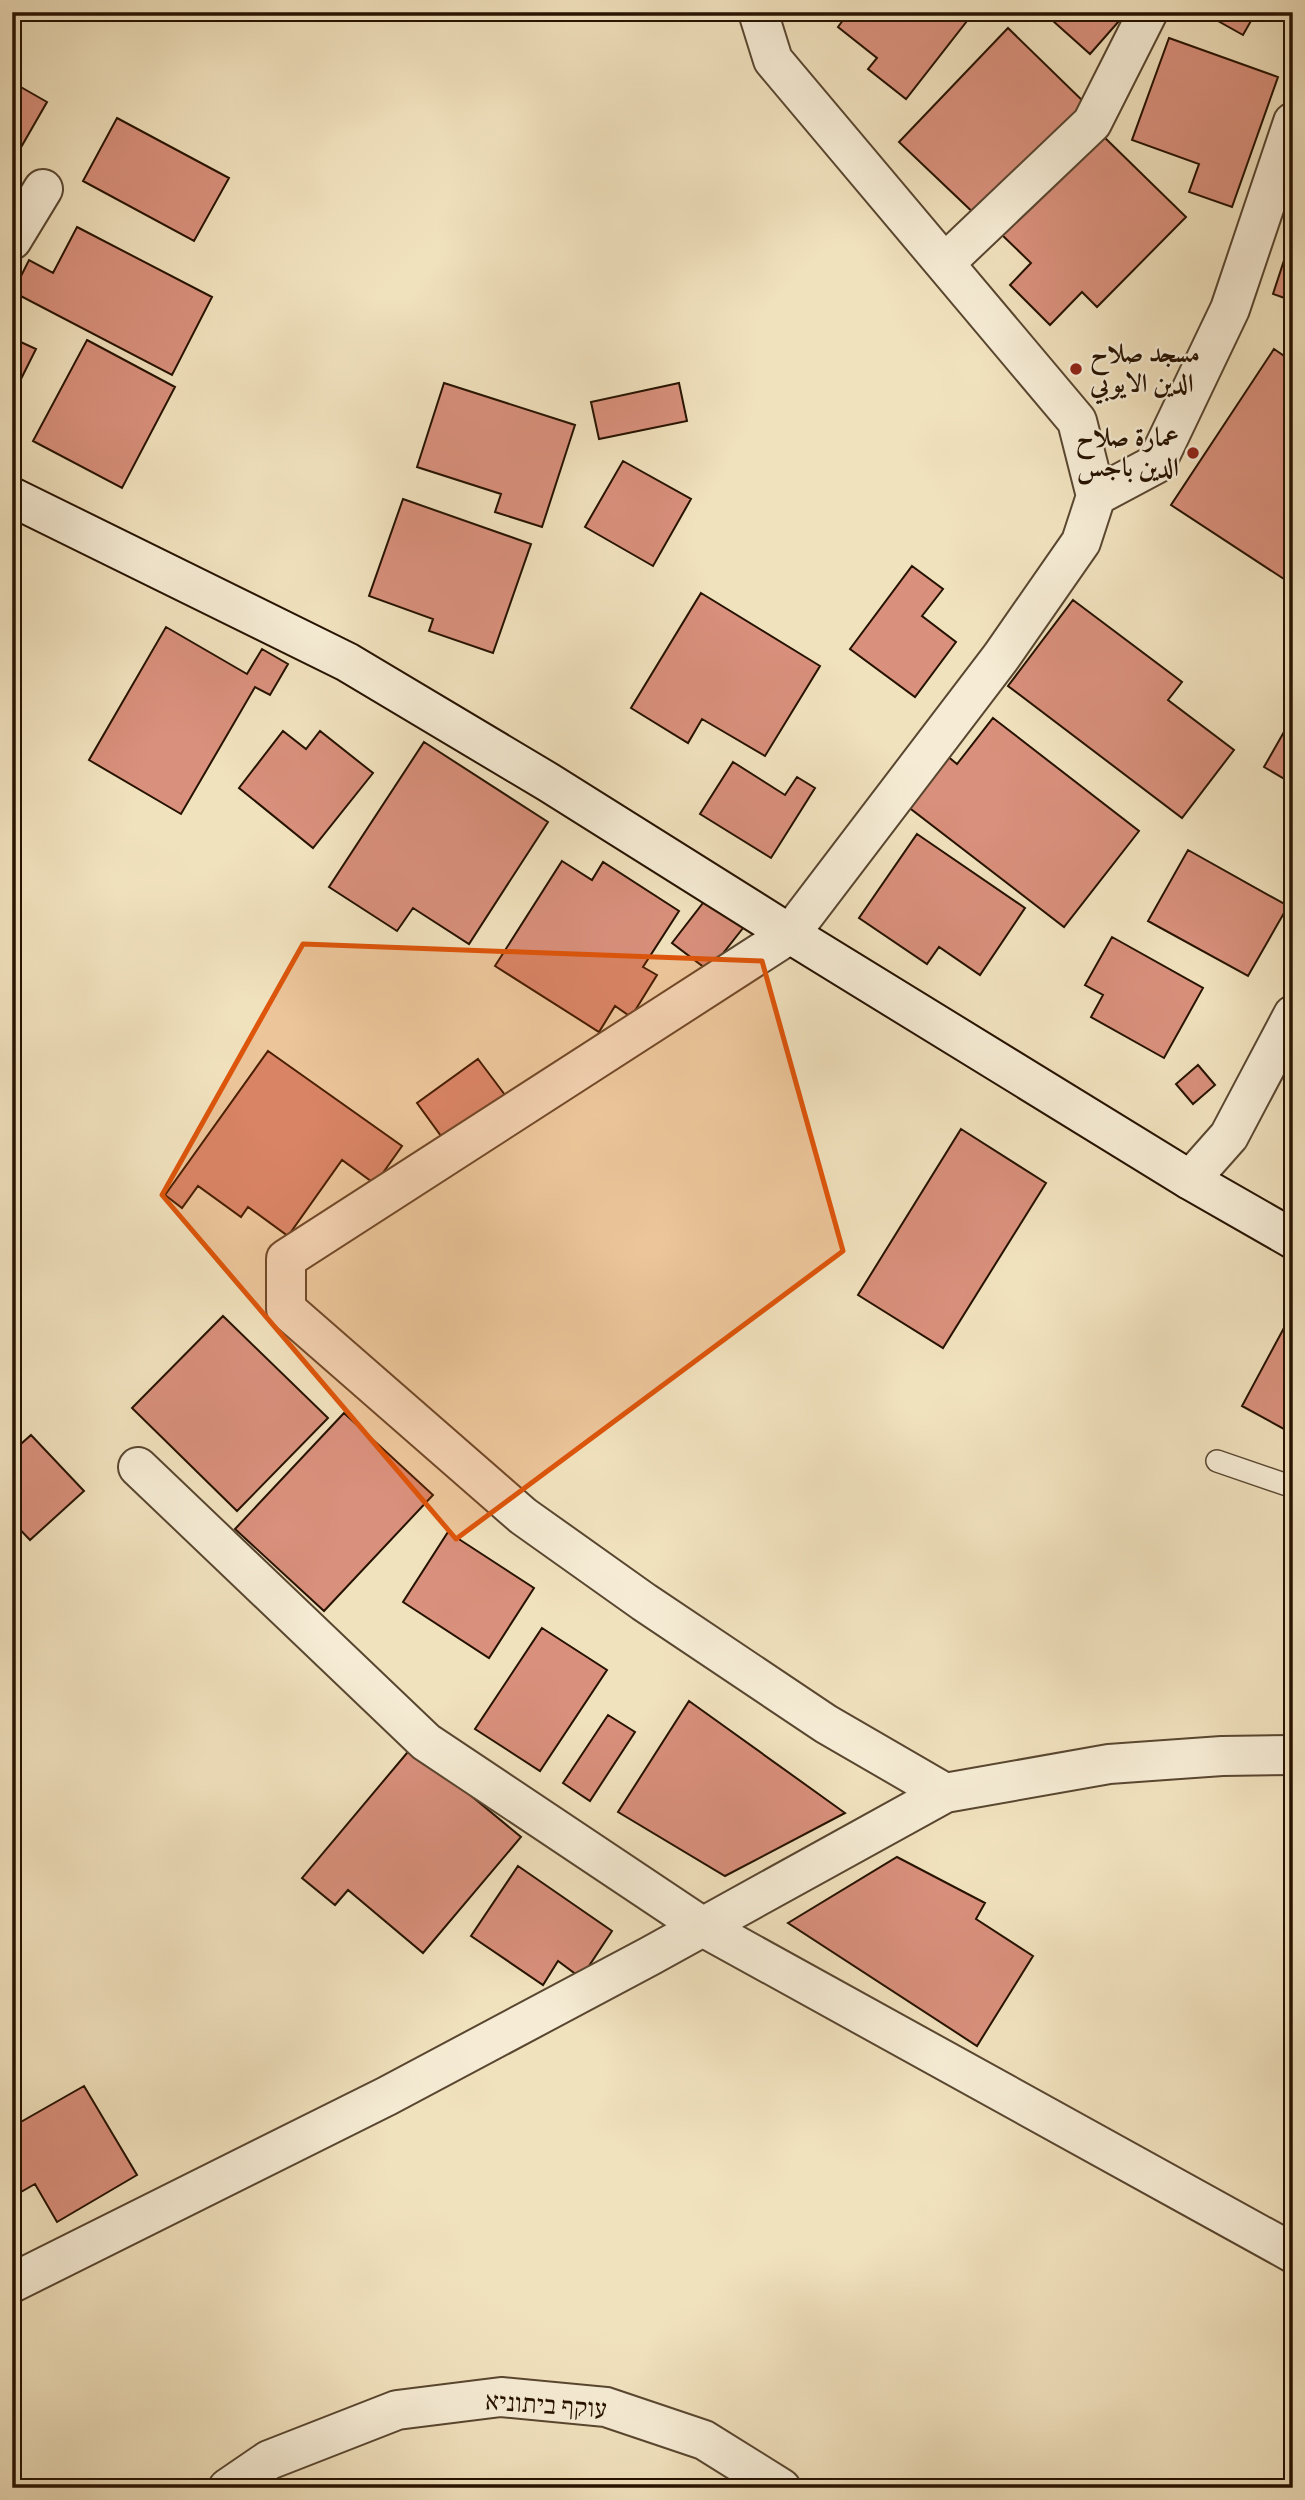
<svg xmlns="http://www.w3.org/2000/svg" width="1305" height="2500" viewBox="0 0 1305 2500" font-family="'IM FELL DW Pica',Amiri,'Frank Ruhl Libre',serif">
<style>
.building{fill:#d9907c;stroke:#261200;stroke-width:2}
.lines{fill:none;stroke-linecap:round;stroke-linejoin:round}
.service-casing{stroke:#594630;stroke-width:24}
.minor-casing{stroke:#594630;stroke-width:42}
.tertiary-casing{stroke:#594630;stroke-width:42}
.secondary-casing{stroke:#261200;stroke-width:42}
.service{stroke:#f6ecd5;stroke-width:21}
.minor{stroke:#f6ecd5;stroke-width:38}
.tertiary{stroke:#f6ecd5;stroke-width:38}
.secondary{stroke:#f6ecd5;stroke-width:38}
.marked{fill:#de550b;fill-opacity:0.2;stroke:#de550b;stroke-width:5;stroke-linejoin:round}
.poi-dot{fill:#8f2418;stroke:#f6ecd5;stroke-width:2.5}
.labels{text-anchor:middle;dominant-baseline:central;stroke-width:5;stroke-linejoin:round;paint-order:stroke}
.poi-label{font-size:26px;font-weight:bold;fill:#261200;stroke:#f6ecd5;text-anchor:start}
.street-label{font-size:26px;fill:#261200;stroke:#f6ecd5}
</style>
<rect width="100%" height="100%" fill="#f1e2be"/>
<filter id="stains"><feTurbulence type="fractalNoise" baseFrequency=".00286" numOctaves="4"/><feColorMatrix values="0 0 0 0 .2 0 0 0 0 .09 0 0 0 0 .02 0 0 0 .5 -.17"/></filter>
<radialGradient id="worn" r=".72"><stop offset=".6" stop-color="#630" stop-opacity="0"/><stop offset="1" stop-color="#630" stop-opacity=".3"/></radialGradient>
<path class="building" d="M849 12H974L906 99 868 69 877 58 838 27Z
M1043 12H1127L1090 54Z
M1202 12H1256L1243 35Z
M1008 28 1088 106 980 219 899 142Z
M1169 38 1278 77 1232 207 1189 192 1199 164 1132 140Z
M12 82 47 102 12 163Z
M117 118 229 178 194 241 83 181Z
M1101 134 1186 217 1097 307 1082 292 1050 325 1010 285 1031 263 1001 234Z
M77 227 212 297 172 375 13 292 29 260 53 273Z
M1293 233V301L1273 294Z
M12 338 36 349 12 397Z
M87 340 175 387 122 488 33 441Z
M1274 349 1293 362V585L1171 505Z
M444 383 575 425 542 527 495 512 501 494 417 467Z
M679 383 687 421 599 439 591 402Z
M623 461 691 499 653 566 585 527Z
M403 499 531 544 493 653 429 631 433 619 369 596Z
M912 566 943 589 922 616 956 642 915 697 850 649Z
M701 593 820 666 765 756 702 719 688 743 631 708Z
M1073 600 1182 682 1168 700 1234 750 1182 818 1008 686Z
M166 627 247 674 262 649 288 664 270 695 255 687 181 814 89 760Z
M1293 716V784L1264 767Z
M993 718 1139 831 1064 927 907 806 946 755 957 764Z
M283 731 306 749 320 731 373 773 313 848 239 788Z
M424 742 548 822 469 944 413 908 397 931 329 887Z
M733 762 785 795 797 777 815 788 771 858 700 814Z
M917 834 1025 908 980 975 939 947 927 964 859 918Z
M1188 850 1288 906 1248 976 1148 921Z
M562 861 592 880 603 862 679 911 643 967 657 975 631 1017 615 1006 599 1032 495 966Z
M710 894 747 923 709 971 672 943Z
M1112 937 1203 988 1164 1058 1091 1017 1103 995 1085 985Z
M268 1051 402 1146 375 1184 342 1160 288 1236 248 1207 241 1217 198 1186 182 1208 165 1195Z
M478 1059 505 1095 444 1140 417 1103Z
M1198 1065 1215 1085 1193 1104 1176 1084Z
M961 1129 1046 1183 943 1348 858 1295Z
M1292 1313H1293V1434L1242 1406Z
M223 1316 328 1418 237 1511 132 1408Z
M344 1413 433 1495 324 1611 235 1529Z
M31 1435 84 1491 30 1540 12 1521V1452Z
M448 1532 534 1588 489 1658 403 1602Z
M542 1628 607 1670 540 1771 475 1729Z
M689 1701 845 1813 725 1876 618 1812Z
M608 1715 635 1732 590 1801 563 1783Z
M412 1747 521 1837 423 1953 348 1890 335 1905 302 1878Z
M897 1857 985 1903 976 1919 1033 1956 977 2046 788 1923Z
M518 1866 612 1931 581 1978 558 1961 543 1985 471 1936Z
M84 2086 137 2175 57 2222 35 2184 12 2197V2127Z"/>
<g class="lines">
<g class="service-casing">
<path id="service" d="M1217 1461 1293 1487"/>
</g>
<g class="minor-casing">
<path id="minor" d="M758 12 773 60 1077 421 1096 496 1081 542 1001 657 790 934 286 1259V1309L523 1516 644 1602 826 1724 945 1793
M12 240 43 189
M945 263 1092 123 1148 12
M1096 496 1156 464 1230 309 1293 122
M1190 1180 1229 1136 1293 1015
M138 1467 426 1742 703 1927 1293 2253
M12 2283 387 2096 650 1956 945 1793 1109 1764 1222 1756 1293 1755"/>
</g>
<g class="tertiary-casing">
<path id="tertiary" d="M228 2488 269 2460 397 2410 501 2397 606 2407 704 2440 781 2488"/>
</g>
<g class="secondary-casing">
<path id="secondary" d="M12 497 347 662 548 782 790 934 1190 1180 1293 1239"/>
</g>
<use href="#service" class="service"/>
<use href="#minor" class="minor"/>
<use href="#tertiary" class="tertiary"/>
<use href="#secondary" class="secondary"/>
</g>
<path class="marked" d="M303 944 762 961 843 1251 456 1539 162 1195Z"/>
<g class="poi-dot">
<circle cx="1076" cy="369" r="7"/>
<circle cx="1193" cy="453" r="7"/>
</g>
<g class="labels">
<g class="poi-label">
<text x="1090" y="354">مسجد صلاح<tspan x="1090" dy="30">الدين الايوبي</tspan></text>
<text x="1179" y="438" text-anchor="end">عمارة صلاح<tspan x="1179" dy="30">الدين باجس</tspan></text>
</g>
<g class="street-label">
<text transform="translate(546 2406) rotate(4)">עוקף ביתוניא</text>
</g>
</g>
<rect width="1305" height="2500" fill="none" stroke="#f1e2be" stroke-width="42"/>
<rect x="14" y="14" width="1277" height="2472" fill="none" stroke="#261200" stroke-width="3.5"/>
<rect x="21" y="21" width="1263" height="2458" fill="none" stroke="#261200" stroke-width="2"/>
<rect width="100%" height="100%" filter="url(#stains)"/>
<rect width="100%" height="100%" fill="url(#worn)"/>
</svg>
